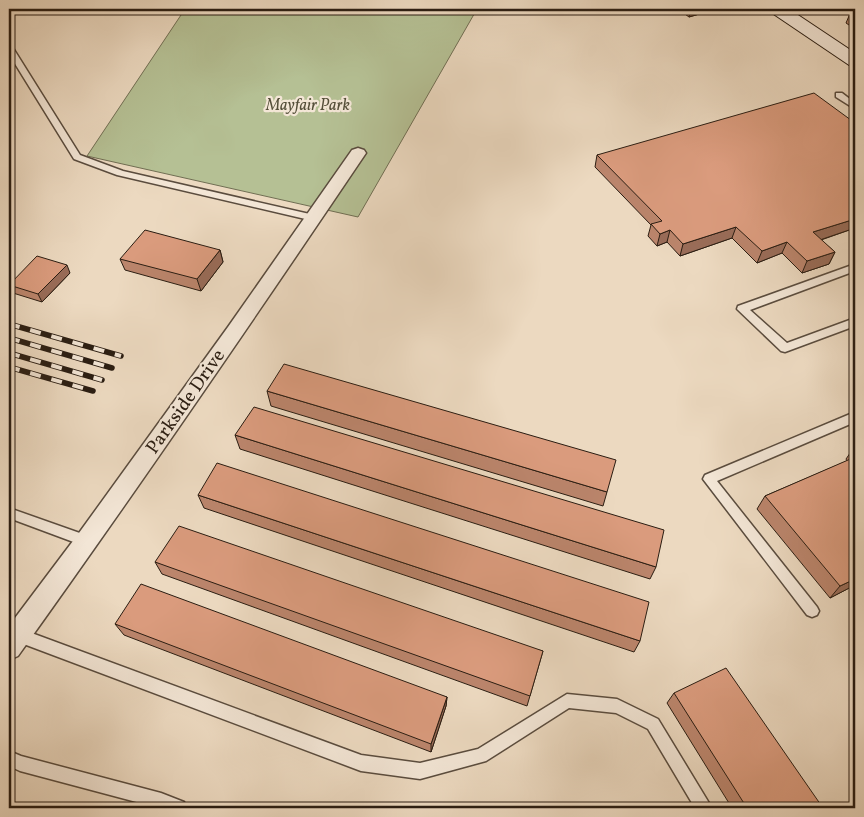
<svg xmlns="http://www.w3.org/2000/svg" width="864" height="817" viewBox="0 0 864 817" font-family="Vollkorn,serif">
<style>
.green{fill:#b5c094;stroke:#706e53}
.lines{fill:none;stroke-linecap:round;stroke-linejoin:round}
.lane-casing{stroke:#5a4c3e;stroke-width:3}
.street-casing{stroke:#5a4c3e;stroke-width:3}
.secondary-casing{stroke:#2a1d12;stroke-width:2}
.lane{fill:#f3e6d6;fill-rule:evenodd}
.street{fill:#f3e6d6;fill-rule:evenodd}
.secondary{fill:#f3e6d6;fill-rule:evenodd}
.rail-casing{stroke:#2a1d12;stroke-width:5.5}
.rail{stroke:#f3e6d6;stroke-width:4;stroke-dasharray:11;stroke-linecap:butt}
.wall{fill:#bb856c;stroke:#2a1d12}
.shaded-wall{fill:#996c58;stroke:#2a1d12}
.building{fill:#da9b7d;stroke:#2a1d12}
.labels{text-anchor:middle;dominant-baseline:central;stroke-width:4.5;stroke-linejoin:round;paint-order:stroke}
.far-park-label{font-size:16px;font-style:italic;fill:#544e39;stroke:#f3e6d6}
.street-label{font-size:19px;fill:#2a1d12;stroke:#f3e6d6}
</style>
<rect width="100%" height="100%" fill="#ecd9c0"/>
<filter id="stains"><feTurbulence type="fractalNoise" baseFrequency=".004" numOctaves="4"/><feColorMatrix values="0 0 0 0 .2 0 0 0 0 .09 0 0 0 0 .02 0 0 0 .5 -.17"/></filter>
<radialGradient id="worn" r=".72"><stop offset=".6" stop-color="#630" stop-opacity="0"/><stop offset="1" stop-color="#630" stop-opacity=".3"/></radialGradient>
<path class="green" d="M185 9H477L358 217 87 156Z"/>
<g class="lines">
<g class="lane-casing">
<path id="lane" d="M9 46 13 48 80 155 123 171 314 215 319 218 314 221 117 175 74 159 9 54Z
M836 93H842L855 103V109L836 97Z
M855 264V271L750 310 787 343 855 318V326L785 352 781 351 737 309 738 306Z
M855 412V422L717 481 817 607 819 611 817 615 812 617 807 615 703 479 705 475Z
M9 508 91 537 93 541 91 545 87 547 9 518Z
M18 628 361 755 420 763 478 749 567 694 617 699 658 719 712 808H695L648 729 616 713 569 708 486 761 420 779 361 771 13 640 11 635 13 630Z
M9 751 21 756 161 793 184 802 186 808H159L20 771 9 766Z"/>
</g>
<g class="street-casing">
<path id="street" d="M358 148 364 150 366 153C252 322 137 490 18 656L9 660V626L79 533 228 327 352 150Z"/>
</g>
<g class="secondary-casing">
<path id="secondary" d="M770 9H789L855 53V66L849 65 772 13Z"/>
</g>
<use href="#lane" class="lane"/>
<use href="#street" class="street"/>
<use href="#secondary" class="secondary"/>
<g class="rail-casing">
<path id="rail" d="M9 324 121 356
M9 338 112 368
M9 353 102 380
M9 367 93 391"/>
</g>
<use href="#rail" class="rail"/>
</g>
<path class="wall" d="M678 9H713V10L689 17Z
M825 9H846L831 13Z
M855 14V29L846 23 849 16Z
M855 123V228L821 240 835 252 829 264 802 273 782 253 757 263 732 238 680 256 667 242 657 246 648 236 651 225 595 167 597 155Z
M220 250 223 262 201 291 125 270 120 259Z
M70 273 42 302 13 293 9 286V284Z
M267 391 607 492 603 506 271 406Z
M235 435 656 567 650 579 240 449Z
M855 446V585L830 598 757 509 765 496 847 461 846 459Z
M198 495 640 641 634 652 204 508Z
M155 562 543 651 527 706 162 574Z
M115 624 447 697 446 706 431 752 124 635Z
M674 693 823 808H732L667 703Z"/>
<path class="shaded-wall" d="M691 9H713V10L689 17Z
M832 9H846L831 13Z
M855 219V228L808 244 813 232Z
M736 227 732 238 680 256 683 244Z
M670 230 667 242 657 246 660 234Z
M787 242 782 253 757 263 762 251Z
M220 250 223 262 201 291 197 279Z
M835 252 829 264 802 273 807 261Z
M67 265 70 273 42 302 38 294Z
M855 579V585L830 598 840 586Z
M447 697 446 706 431 752V744Z"/>
<path class="building" d="M855 14V19L849 16Z
M814 93 855 123V219L813 232 835 252 807 261 787 242 762 251 736 227 683 244 670 230 660 234 651 224 662 221 597 155Z
M145 230 220 250 197 279 120 259Z
M37 256 67 265 38 294 9 285Z
M284 364 616 460 607 492 267 391Z
M254 407 664 530 656 567 235 435Z
M855 457V579L840 586 765 496Z
M217 463 649 602 640 641 198 495Z
M179 526 543 651 530 696 155 562Z
M141 584 447 697 431 744 115 624Z
M726 668 823 808H747L674 693Z"/>
<g class="labels">
<g class="far-park-label">
<text x="308" y="106">Mayfair Park</text>
</g>
<g class="street-label">
<text transform="translate(186 402) rotate(-55)">Parkside Drive</text>
</g>
</g>
<rect width="864" height="817" fill="none" stroke="#ecd9c0" stroke-width="30"/>
<rect x="10" y="10" width="844" height="797" fill="none" stroke="#2a1d12" stroke-width="2.5"/>
<rect x="15" y="15" width="834" height="787" fill="none" stroke="#2a1d12"/>
<rect width="100%" height="100%" filter="url(#stains)"/>
<rect width="100%" height="100%" fill="url(#worn)"/>
</svg>
